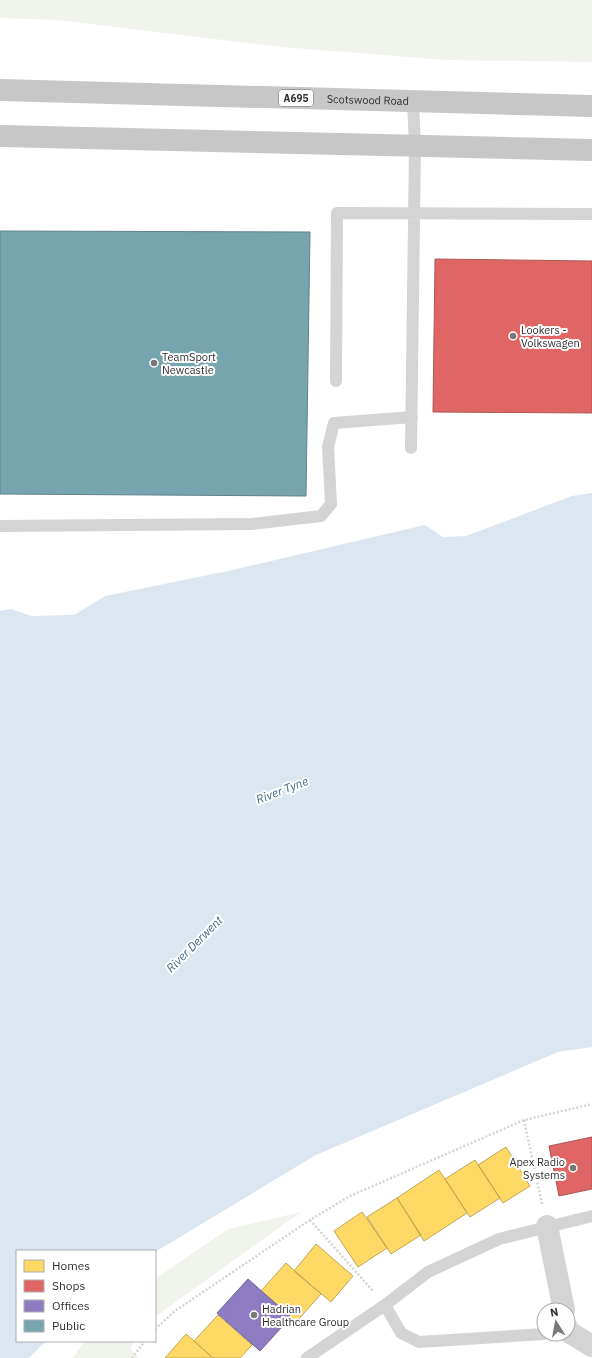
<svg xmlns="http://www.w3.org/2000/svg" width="592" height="1358" viewBox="0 0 592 1358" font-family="'IBM Plex Sans',sans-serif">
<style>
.green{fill:#f0f4ed}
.water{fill:#dbe6f0}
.homes{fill:#ffd966;stroke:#c1a656}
.shops{fill:#e06666;stroke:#ab5656}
.offices{fill:#8e7cc3;stroke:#726597}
.public{fill:#76a5af;stroke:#618289}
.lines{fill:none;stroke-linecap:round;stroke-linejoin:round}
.path{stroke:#d4d4d4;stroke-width:2.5;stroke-dasharray:2 2;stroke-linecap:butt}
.service{stroke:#d4d4d4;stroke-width:12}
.minor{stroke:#d4d4d4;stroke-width:22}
.primary{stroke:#c7c7c7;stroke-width:22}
.poi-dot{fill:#787878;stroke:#fff;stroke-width:1.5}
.labels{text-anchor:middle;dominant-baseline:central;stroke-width:4;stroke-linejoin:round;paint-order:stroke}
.shield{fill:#fff;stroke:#6d6d6d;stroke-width:1}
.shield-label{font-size:10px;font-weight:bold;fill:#2f2f2f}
.street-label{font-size:11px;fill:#2f2f2f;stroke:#fff}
.poi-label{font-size:11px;fill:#2f2f2f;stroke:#fff;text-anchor:start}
.water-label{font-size:12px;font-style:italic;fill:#446b8a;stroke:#fff}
</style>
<rect width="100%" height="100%" fill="#fff"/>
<path class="green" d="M0 0H592V62L446 60 281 47 57 20 0 18Z
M301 1212 155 1317V1279L228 1229Z
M85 1341H136L130 1348 138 1358H72Z"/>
<path class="water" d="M592 493V1047L558 1052 316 1155 155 1252 17 1251V1341H46L29 1358H0V611L11 609 31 616 74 615 105 596 228 571 425 525 443 537 466 536 572 496Z"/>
<path class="homes" d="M506 1147 530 1186 503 1203 478 1165Z
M475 1160 500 1198 470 1217 445 1179Z
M439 1170 467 1213 424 1241 397 1198Z
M397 1198 421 1235 391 1254 367 1217Z
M362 1212 387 1248 358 1267 334 1231Z
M316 1244 353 1276 331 1302 294 1271Z
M286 1263 321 1294 296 1322 261 1291Z
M218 1315 252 1345 240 1358H213L194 1341Z
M186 1334 194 1341 213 1358H165Z"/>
<path class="shops" d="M435 259 592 261V413L433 412Z
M592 1137V1189L559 1196 549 1146Z"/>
<path class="offices" d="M248 1279 291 1317 260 1351 217 1313Z"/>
<path class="public" d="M0 231 310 232 306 496 0 494Z"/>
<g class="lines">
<path class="path" d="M524 1120 542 1204
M310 1220 373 1291
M155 1329 175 1311 310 1220 350 1196 524 1120 592 1104
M132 1358 145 1341"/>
<path class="service" d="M336 381 337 213 592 214
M411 448 415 147 413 102
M0 526 252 524 321 516 331 504 328 447 334 423 412 417
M385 1305 401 1333 419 1342 544 1334
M307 1358 385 1305 428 1272 499 1239 592 1216"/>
<path class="minor" d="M547 1226 564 1310
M568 1329 569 1332 592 1346"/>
<g class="primary">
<path id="s1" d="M0 90 592 106"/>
<path d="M0 136 592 150"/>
</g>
</g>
<g class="poi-dot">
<circle cx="513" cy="336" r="4"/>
<circle cx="154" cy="363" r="4"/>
<circle cx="573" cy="1168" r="4"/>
<circle cx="254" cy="1315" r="4"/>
</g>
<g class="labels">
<rect class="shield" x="279" y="90" width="34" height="16" rx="3"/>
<g class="shield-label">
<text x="296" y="98">A695</text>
</g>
<g class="street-label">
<text stroke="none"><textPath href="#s1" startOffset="368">Scotswood Road</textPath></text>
</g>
<g class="poi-label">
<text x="521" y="330">Lookers -<tspan x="521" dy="13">Volkswagen</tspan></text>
<text x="162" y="357">TeamSport<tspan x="162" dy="13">Newcastle</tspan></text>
<text x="565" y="1162" text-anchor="end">Apex Radio<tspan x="565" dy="13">Systems</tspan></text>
<text x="262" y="1309">Hadrian<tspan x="262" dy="13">Healthcare Group</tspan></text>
</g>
<g class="water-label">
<text transform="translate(282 790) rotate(-21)">River Tyne</text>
<text transform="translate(194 944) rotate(-45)">River Derwent</text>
</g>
</g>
<rect x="16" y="1250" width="140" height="92" fill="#ffffff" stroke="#acacac"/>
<rect x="24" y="1260" width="20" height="12" fill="#ffd966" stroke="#acacac"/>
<text x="52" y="1270" font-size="12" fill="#2f2f2f">Homes</text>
<rect x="24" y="1280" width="20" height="12" fill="#e06666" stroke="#acacac"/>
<text x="52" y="1290" font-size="12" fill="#2f2f2f">Shops</text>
<rect x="24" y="1300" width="20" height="12" fill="#8e7cc3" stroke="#acacac"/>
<text x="52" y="1310" font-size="12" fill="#2f2f2f">Offices</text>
<rect x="24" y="1320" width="20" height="12" fill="#76a5af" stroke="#acacac"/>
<text x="52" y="1330" font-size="12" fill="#2f2f2f">Public</text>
<g transform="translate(556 1322) rotate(349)"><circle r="19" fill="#ffffff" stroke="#acacac"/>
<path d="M0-3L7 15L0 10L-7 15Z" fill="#787878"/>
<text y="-6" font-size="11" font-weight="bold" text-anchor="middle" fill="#2f2f2f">N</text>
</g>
</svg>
